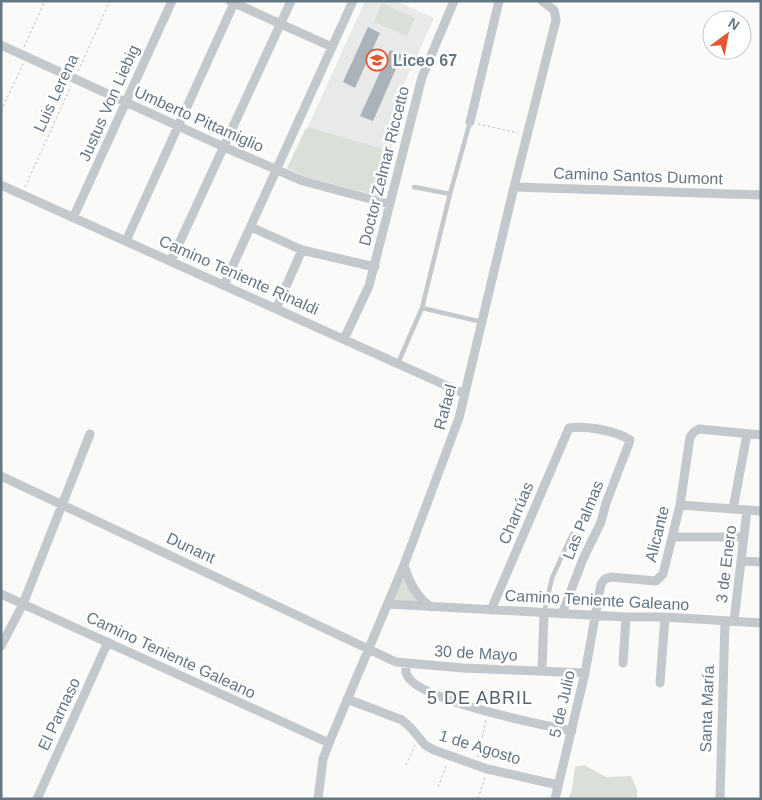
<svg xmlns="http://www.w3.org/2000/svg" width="762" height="800" viewBox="0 0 762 800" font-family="Helvetica,sans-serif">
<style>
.built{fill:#e8e9e9}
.green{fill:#dadfd7}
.building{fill:#aab3b9}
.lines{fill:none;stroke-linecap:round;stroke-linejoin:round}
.path{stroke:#bbbfc2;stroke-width:1;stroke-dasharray:2.5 2.5;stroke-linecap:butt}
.lane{stroke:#c3c8cc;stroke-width:4.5}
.street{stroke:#c3c8cc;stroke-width:9}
.labels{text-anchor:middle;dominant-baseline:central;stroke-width:5;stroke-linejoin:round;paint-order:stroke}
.poi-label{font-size:16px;font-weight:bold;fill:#657683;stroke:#fff;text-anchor:start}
.street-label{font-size:16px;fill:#657683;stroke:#fff}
.neighbourhood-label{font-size:18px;letter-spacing:1px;fill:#57646e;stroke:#fff}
</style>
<rect width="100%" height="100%" fill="#fafaf8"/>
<path class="built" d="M365 1H396L434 18 394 106 402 110 391 151 308 127Z"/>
<path class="green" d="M382 3 415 18 407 36 374 22Z
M308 127 391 151 382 197 306 177 287 168 305 130Z
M404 579 417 600 416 602 394 600 400 580Z
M584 765 606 777 631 776 637 790V799H568L572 790 575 767Z"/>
<path class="building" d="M368 27 380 33 355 88 343 82Z
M390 50 402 55 373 121 360 116Z"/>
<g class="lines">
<path class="path" d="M24 47 45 1
M78 71 110 1
M1 111 23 64
M478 124 518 133
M25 187 71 86
M478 757 486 720
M406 765 415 745
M438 787 447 764
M478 799 485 777"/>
<path class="lane" d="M414 187 450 194
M422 308 482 322
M398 363 422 308 450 194 470 122
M544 613 552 578 572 534"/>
<path class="street" d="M230 1 332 47
M1 45 224 147 303 181 389 204
M470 122 499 1
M1 185 465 394
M514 187 761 195
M73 218 172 1
M251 227 302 250 375 267
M126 241 235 1
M171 261 291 1
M224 285 353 1
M276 309 302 250
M344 339 369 286 422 77 454 1
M1 476 396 662 463 668 585 673
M680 505 761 511
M733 509 747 434
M672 537H744
M741 561 761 562
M404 565C409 582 416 597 431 607
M1 594 329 743
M388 604 626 617H665L761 623
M491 610 569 428C584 425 617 431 630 440L628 446 606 503 601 522 583 559 562 614
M734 621 747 510
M1 646 23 604 90 434
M623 663 626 617
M407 664C406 667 405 672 407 675 417 700 543 725 572 731
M542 671 544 613
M660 683 665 617
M347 699 402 720 411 728 425 745 434 750 487 769 558 785
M37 799 108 642
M318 799 323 759 329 743 404 565 459 418 514 187 556 20 554 10 542 1
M555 799 585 673 601 584 605 579 611 577 656 581 663 574 680 505 690 437 694 432 699 429 761 435
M720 799 725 621"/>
</g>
<defs>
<g id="school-ring" transform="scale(1.125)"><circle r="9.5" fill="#fff" stroke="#e4572e" stroke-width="1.5"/><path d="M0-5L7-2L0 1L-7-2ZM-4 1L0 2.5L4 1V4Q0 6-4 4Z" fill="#e4572e"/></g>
</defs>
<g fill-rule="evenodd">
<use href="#school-ring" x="377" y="60"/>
</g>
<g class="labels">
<g class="poi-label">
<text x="393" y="60">Liceo 67</text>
</g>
<g class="street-label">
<text transform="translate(56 93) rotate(-65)">Luis Lerena</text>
<text transform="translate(109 103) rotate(-66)">Justus Von Liebig</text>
<text transform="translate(199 119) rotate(24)">Umberto Pittamiglio</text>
<text transform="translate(384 166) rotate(-76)">Doctor Zelmar Riccetto</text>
<text transform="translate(638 176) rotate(2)">Camino Santos Dumont</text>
<text transform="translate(239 275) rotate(24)">Camino Teniente Rinaldi</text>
<text transform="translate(445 407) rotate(-75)">Rafael</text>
<text transform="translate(516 513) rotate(-67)">Charrúas</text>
<text transform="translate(583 520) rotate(-68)">Las Palmas</text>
<text transform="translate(657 534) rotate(-76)">Alicante</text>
<text transform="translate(191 548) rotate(25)">Dunant</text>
<text transform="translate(726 564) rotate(-83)">3 de Enero</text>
<text transform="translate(597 600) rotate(3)">Camino Teniente Galeano</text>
<text transform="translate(476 653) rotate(3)">30 de Mayo</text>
<text transform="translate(171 655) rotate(25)">Camino Teniente Galeano</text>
<text transform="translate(562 704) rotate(-77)">5 de Julio</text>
<text transform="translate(707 709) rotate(-88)">Santa María</text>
<text transform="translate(59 714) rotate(-65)">El Parnaso</text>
<text transform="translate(480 747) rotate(17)">1 de Agosto</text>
</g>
<g class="neighbourhood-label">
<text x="480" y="698">5 DE ABRIL</text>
</g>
</g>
<rect width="762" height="800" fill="none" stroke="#657683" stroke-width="5"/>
<g transform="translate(727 35) rotate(32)"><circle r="24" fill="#ffffff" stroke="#c1c8cd"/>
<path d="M0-4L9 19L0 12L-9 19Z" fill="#e4572e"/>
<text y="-8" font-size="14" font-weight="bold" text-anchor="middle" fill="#657683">N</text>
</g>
</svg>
